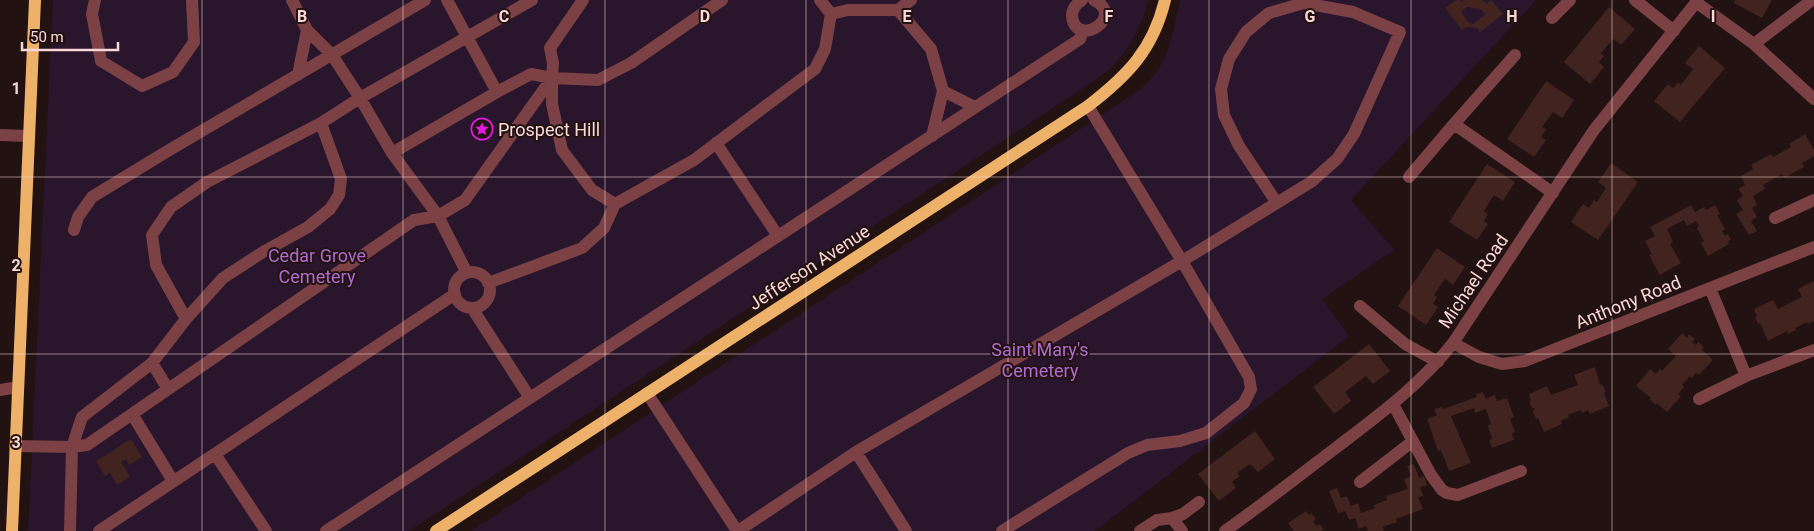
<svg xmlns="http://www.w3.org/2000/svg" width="1814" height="531" viewBox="0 0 1814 531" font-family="Roboto,sans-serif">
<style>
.green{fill:#29152c}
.building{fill:#41231f;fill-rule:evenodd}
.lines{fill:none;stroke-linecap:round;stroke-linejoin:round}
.minor{stroke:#7c4144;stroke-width:12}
.major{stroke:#eeb16a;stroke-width:12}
.grid{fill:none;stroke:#fad8d7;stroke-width:1;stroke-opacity:0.55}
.labels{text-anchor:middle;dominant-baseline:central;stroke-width:4;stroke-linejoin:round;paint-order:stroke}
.poi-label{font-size:18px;fill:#fad8d7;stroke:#221211;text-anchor:start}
.park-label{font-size:18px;fill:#b06bd2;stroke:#221211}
.street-label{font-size:18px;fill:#fad8d7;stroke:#221211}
.grid-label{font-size:16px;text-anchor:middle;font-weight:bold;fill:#fad8d7;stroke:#221211;stroke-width:4;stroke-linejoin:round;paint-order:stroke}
</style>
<rect width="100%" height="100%" fill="#221211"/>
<path class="green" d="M53 0H1148C1144 20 1132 44 1118 60 1111 69 1100 76 1091 83L409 531H28Z
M1180 0H1536L1351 200 1394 250 1322 299 1349 336 1095 531H471L1138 91C1170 65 1171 38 1180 0Z"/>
<path class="building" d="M1456 0H1460L1461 2 1464 0H1483L1487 4 1491 0 1503 14 1480 32 1477 28 1467 27 1462 30 1445 8ZM1467 7 1481 9 1485 15 1473 24 1469 23 1461 12Z
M1735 0H1772L1762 18 1734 3Z
M1609 7 1635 29 1621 45 1613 39 1601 53 1604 56 1599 62 1604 67 1590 84 1564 62Z
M1699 46 1725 68 1680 122 1654 101 1668 84 1673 88 1678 82 1681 85 1693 69 1685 63Z
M1546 81 1574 100 1562 118 1553 112 1542 127 1546 129 1541 137 1546 140 1534 157 1507 139Z
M1805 134 1814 150V156L1802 163 1804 167 1784 178 1782 174 1763 185 1765 189 1753 196 1757 205 1752 208 1757 217 1751 221 1757 231 1749 235 1736 214 1743 210 1737 200 1743 196 1738 189 1745 185 1741 176 1753 169 1751 165 1771 154 1773 157 1791 147 1789 144Z
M1611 163 1638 182 1598 240 1571 222 1583 204 1589 208 1594 200 1597 202 1606 188 1598 182Z
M1487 164 1515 182 1503 201 1494 195 1484 211 1488 214 1484 221 1488 224 1477 240 1449 222Z
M1691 205 1695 212 1704 207 1706 210 1715 205 1720 214 1717 215 1725 229 1722 231 1725 236 1728 234 1731 240 1728 241 1729 244 1708 256 1701 243 1704 241 1697 228 1699 226 1696 221 1687 226 1684 220 1667 229 1673 242 1670 244 1681 263 1660 275 1649 255 1652 254 1645 241 1655 236 1650 227Z
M1437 248 1465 267 1453 285 1445 279 1434 295 1437 297 1433 304 1438 307 1426 325 1398 306Z
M1814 281V321L1808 324 1807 322 1795 328 1796 330 1788 334 1787 331 1768 341 1760 323 1758 324 1755 317 1757 316 1754 309 1773 300 1778 309 1802 297 1798 289Z
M1682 333 1687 338 1689 334 1695 339 1692 342 1696 345 1698 342 1704 347 1702 350 1713 360 1699 375 1696 373 1692 378 1690 376 1682 385 1684 387 1678 394 1681 396 1667 412 1657 403 1656 405 1649 399 1651 398 1636 386 1650 369 1656 374 1660 369 1662 371 1676 356 1668 349Z
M1369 344 1390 371 1373 384 1366 376 1345 392 1351 401 1334 414 1313 387Z
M1595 367 1600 384 1603 385 1606 392 1604 393 1609 406 1590 414 1588 410 1582 413 1581 410 1568 415 1569 417 1561 421 1562 424 1544 432 1538 418 1536 419 1533 411 1535 410 1534 408H1532L1529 401 1531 400 1529 394 1547 386 1551 395 1578 385 1574 375Z
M1483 392 1486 399 1495 395 1497 401 1507 398 1514 417 1510 419 1515 432 1512 434 1514 440 1492 448 1489 440 1492 439 1488 426 1491 424 1486 409 1475 413 1474 408 1451 416 1471 463 1449 471 1441 450 1438 451 1427 419 1437 415 1434 409 1442 407 1443 409 1477 397 1476 394Z
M1255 431 1275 459 1258 472 1250 464 1237 473 1240 476 1232 482 1236 488 1219 501 1198 474Z
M131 439 142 457 129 465 126 459 121 462 130 477 117 485 110 473 105 476 96 461Z
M1414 464 1419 478 1424 476 1427 485 1420 487 1423 496 1418 497 1423 509 1396 519 1397 522 1383 527 1384 531H1368L1366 526 1359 529 1355 518 1349 520 1345 511 1338 513 1329 491 1337 488 1341 498 1347 496 1351 506 1358 503 1361 513 1375 508 1374 505 1387 500 1386 496 1408 489 1404 479 1411 476 1407 466Z
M1306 511 1309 515 1311 513 1316 519 1313 521 1317 526 1320 524 1324 529 1321 531H1294L1288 523Z"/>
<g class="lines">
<path class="minor" d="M95 0 92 14 101 61 142 86 173 72 194 42 192 0
M292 0 307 30
M1082 0C1076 4 1072 9 1072 16 1076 50 1127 16 1094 0
M1635 0 1674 31
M1697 3 1754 44 1812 0
M898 10 931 49 943 91 932 136
M831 14 848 10H898L911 0
M1552 18 1570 0
M1754 44 1814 99
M298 75 307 30 332 55 360 98 532 0
M552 78V104L562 150 592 190 615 204
M943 91 975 107
M497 92 531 74 552 78 598 80 631 63 722 0
M1454 124 1515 55
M0 135 29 136
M716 143 778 236
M392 153 438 216 467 273
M1409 177 1454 124 1553 193
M1775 218 1814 200
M74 230 78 217 92 197 171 149 425 0
M454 290a18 18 0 1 1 36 0a18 18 0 1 1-36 0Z
M488 283 582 248 604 228 615 204 694 160 815 69 825 49 831 14 820 0
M1360 306 1405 344 1438 362
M472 308 530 398
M186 319 223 278 263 252 308 227 330 209 339 195 341 179 321 123
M1453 343 1479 357 1502 364 1525 361 1814 247
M152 363 168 389
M1746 376 1814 350
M0 390 18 387
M647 393 737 531
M1699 399 1746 376 1710 288
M1393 404 1431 475 1442 490 1447 493 1458 495 1521 471
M132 414 173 481
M15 446 72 447 87 445 414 220 438 216 465 200 552 78 553 63 550 48 583 0
M856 452 906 531
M215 454 266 531
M1360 482 1413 441
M1172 518 1183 514 1199 502
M70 531 72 447 82 417 152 363 186 319 156 265 152 235 171 207 207 182 321 123 360 98 392 153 497 92 447 0
M99 531 455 294
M326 531 1080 39 1083 30
M738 531 856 452 1182 261 1088 106
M1002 531 1128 453 1147 445 1180 441 1206 433 1244 403 1251 389 1249 377 1182 261 1311 182 1337 159 1354 134 1400 32 1353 12 1304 3 1269 13 1246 32 1229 59 1221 89 1224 115 1239 146 1277 203
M1140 531 1157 520 1172 518 1182 531
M1225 531C1263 504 1300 475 1337 447 1379 415 1420 385 1453 343L1594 130 1698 0"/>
<path class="major" d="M12 531 35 0
M436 531 1088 106C1127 76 1153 50 1165 0"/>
</g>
<path class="grid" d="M202 0V531M403 0V531M605 0V531M806 0V531M1008 0V531M1209 0V531M1411 0V531M1612 0V531M0 177H1814M0 354H1814"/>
<defs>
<g id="sight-ring" transform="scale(1.125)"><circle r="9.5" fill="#221211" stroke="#e31ae0" stroke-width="1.5"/><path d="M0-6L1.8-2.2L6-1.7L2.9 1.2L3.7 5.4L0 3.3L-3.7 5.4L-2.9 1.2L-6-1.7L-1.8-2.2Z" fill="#e31ae0"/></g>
</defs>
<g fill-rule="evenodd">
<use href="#sight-ring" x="482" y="129"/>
</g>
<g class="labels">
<g class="poi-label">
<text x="498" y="129">Prospect Hill</text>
</g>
<g class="park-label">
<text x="317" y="255">Cedar Grove<tspan x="317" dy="21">Cemetery</tspan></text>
<text x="1040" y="349">Saint Mary's<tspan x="1040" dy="21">Cemetery</tspan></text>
</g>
<g class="street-label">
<text transform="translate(809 267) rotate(-33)">Jefferson Avenue</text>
<text transform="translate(1473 281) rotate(-56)">Michael Road</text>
<text transform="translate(1628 302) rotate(-22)">Anthony Road</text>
</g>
</g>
<g class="grid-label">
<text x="302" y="22">B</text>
<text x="504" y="22">C</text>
<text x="705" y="22">D</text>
<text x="907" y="22">E</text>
<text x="1109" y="22">F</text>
<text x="1310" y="22">G</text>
<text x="1512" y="22">H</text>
<text x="1713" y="22">I</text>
<text x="16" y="94">1</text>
<text x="16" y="271">2</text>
<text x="16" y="448">3</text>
</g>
<path d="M22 42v8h96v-8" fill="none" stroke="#fad8d7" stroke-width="2.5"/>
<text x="30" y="42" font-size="15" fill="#fad8d7" stroke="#221211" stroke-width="4" paint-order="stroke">50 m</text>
</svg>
